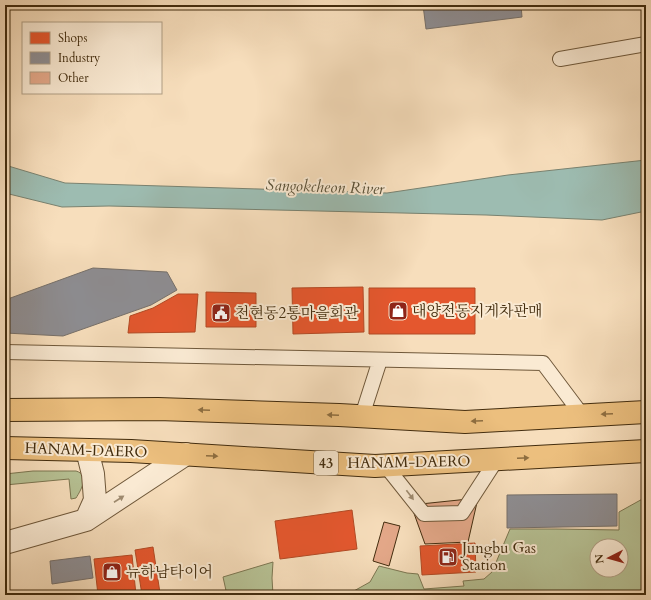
<svg xmlns="http://www.w3.org/2000/svg" width="651" height="600" viewBox="0 0 651 600" font-family="Cardo,'Noto Serif KR',serif">
<style>
.green{fill:#b7c295;stroke:#7c7752;fill-rule:evenodd}
.water{fill:#9dbcb1;stroke:#798270}
.shops{fill:#e4572e;stroke:#b34a24}
.industry{fill:#8d8d92;stroke:#76706a}
.building{fill:#e4a889;stroke:#422c0e}
.lines{fill:none;stroke-linecap:round;stroke-linejoin:round}
.service-casing{stroke:#6f583a;stroke-width:16}
.minor-casing{stroke:#6f583a;stroke-width:24}
.primary-casing{stroke:#422c0e;stroke-width:24}
.service{stroke:#faead3;stroke-width:14}
.minor{stroke:#faead3;stroke-width:22}
.primary{stroke:#ecbf7e;stroke-width:22}
.oneway{fill:#8e6e40}
.oneway2{fill:#9e8b70}
.labels{text-anchor:middle;dominant-baseline:central;stroke-width:4;stroke-linejoin:round;paint-order:stroke}
.shield{fill:#faead3;stroke:#796549;stroke-width:1}
.shield-label{font-size:14px;font-weight:bold;fill:#422c0e}
.poi-label{font-size:15px;fill:#422c0e;stroke:#faead3;text-anchor:start}
.street-label{font-size:15px;fill:#422c0e;stroke:#faead3}
.water-label{font-size:16px;font-style:italic;fill:#595037;stroke:#faead3}
</style>
<rect width="100%" height="100%" fill="#f7debc"/>
<filter id="stains"><feTurbulence type="fractalNoise" baseFrequency=".005" numOctaves="4"/><feColorMatrix values="0 0 0 0 .2 0 0 0 0 .09 0 0 0 0 .02 0 0 0 .5 -.17"/></filter>
<radialGradient id="worn" r=".72"><stop offset=".6" stop-color="#630" stop-opacity="0"/><stop offset="1" stop-color="#630" stop-opacity=".3"/></radialGradient>
<path class="green" d="M33 471H76C90 475 81 490 76 498L71 499 69 479 5 485V474Z
M646 497V595H331L352 592 370 582 379 566 407 573 418 574 424 589 464 586 463 581 484 579 492 572 510 529H556L619 530V512ZM597 546H621V570H597Z
M273 562 272 578 273 595H227L223 577Z"/>
<path class="water" d="M646 160V211L602 220 486 215 109 206 62 207 5 193V165L65 183 387 193 508 175Z"/>
<path class="shops" d="M363 287 364 332 293 334 292 288Z
M369 288H475V334H369Z
M206 292 256 293V327H206Z
M178 294H198L195 332 128 333 130 316 153 308Z
M352 510 357 549 280 559 275 521Z
M475 543 476 572 422 575 420 546Z
M153 547 160 593 150 595H142L135 550Z
M132 555 136 595H98L94 559Z"/>
<path class="industry" d="M423 5H521L522 17 426 29Z
M93 268 167 272 177 290 151 305 63 336 5 333V300Z
M617 494V526L507 528V495Z
M90 556 93 578 52 584 50 561Z"/>
<path class="building" d="M478 498 468 542 425 544 411 505Z
M384 522 400 526 389 566 373 561Z"/>
<g class="lines">
<g class="service-casing">
<path id="service" d="M560 59 646 44
M5 352 543 363 582 415
M362 416 380 360
M385 465 424 514 462 513 497 459"/>
</g>
<g class="minor-casing">
<path id="minor" d="M86 520 95 500 93 474 87 450
M5 543 86 520 186 454"/>
</g>
<g class="primary-casing">
<path id="primary" d="M5 410 158 409 339 415 465 422 646 412
M5 448 131 451 375 466 646 451"/>
</g>
<use href="#service" class="service"/>
<use href="#minor" class="minor"/>
<use href="#primary" class="primary"/>
</g>
<defs><path id="oneway-solid" d="M-6-.8H1V-3.2L6.5 0L1 3.2V.8H-6Z"/></defs>
<g class="oneway">
<use href="#oneway-solid" transform="translate(204 410) rotate(-178)"/>
<use href="#oneway-solid" transform="translate(607 414) rotate(177)"/>
<use href="#oneway-solid" transform="translate(333 415) rotate(-178)"/>
<use href="#oneway-solid" transform="translate(477 421) rotate(177)"/>
<use href="#oneway-solid" transform="translate(212 456) rotate(3)"/>
<use href="#oneway-solid" transform="translate(523 458) rotate(-3)"/>
</g>
<g class="oneway2">
<use href="#oneway-solid" transform="translate(410 495) rotate(53)"/>
<use href="#oneway-solid" transform="translate(119 499) rotate(-33)"/>
</g>
<defs>
<g id="shop-square" transform="scale(1)"><rect x="-9" y="-9" width="18" height="18" rx="4" fill="#8f2418" stroke="#faead3"/><path d="M-5-2.5h2.3a2.7 3.5 0 0 1 5.4 0H5L5.5 6h-11ZM-1.5-2.5h3a1.5 2.3 0 0 0-3 0Z" fill="#fff"/></g>
<g id="civic-square" transform="scale(1)"><rect x="-9" y="-9" width="18" height="18" rx="4" fill="#8f2418" stroke="#faead3"/><path d="M-.6-6.5H3V-4.5H.6V-3L4-1V1h2V6H-6V1h2V-1L-.6-3ZM-1.2 2.5V6h2.4V2.5Z" fill="#fff"/></g>
<g id="fuel-square" transform="scale(1)"><rect x="-9" y="-9" width="18" height="18" rx="4" fill="#8f2418" stroke="#faead3"/><path d="M-5.5-6h7V0h2V4h1.3V-2.5L3-4.5l.8-.8L6-3V5H2.5V1h-1V6h-7ZM-4.2-4.7v3.2H.2V-4.7Z" fill="#fff"/></g>
</defs>
<g fill-rule="evenodd">
<use href="#shop-square" x="398" y="311"/>
<use href="#civic-square" x="221" y="313"/>
<use href="#fuel-square" x="448" y="557"/>
<use href="#shop-square" x="112" y="572"/>
</g>
<g class="labels">
<rect class="shield" x="314" y="451" width="24" height="24" rx="3"/>
<g class="shield-label">
<text x="326" y="463">43</text>
</g>
<g class="poi-label">
<text x="412" y="311">대양전동지게차판매</text>
<text x="235" y="313">천현동2통마을회관</text>
<text x="462" y="548">Jungbu Gas<tspan x="462" dy="17">Station</tspan></text>
<text x="126" y="572">뉴하남타이어</text>
</g>
<g class="street-label">
<text transform="translate(86 450) rotate(2)">HANAM-DAERO</text>
<text transform="translate(409 462) rotate(-1)">HANAM-DAERO</text>
</g>
<g class="water-label">
<text transform="translate(325 187) rotate(2)">Sangokcheon River</text>
</g>
</g>
<rect width="651" height="600" fill="none" stroke="#f7debc" stroke-width="20"/>
<rect x="6" y="6" width="639" height="588" fill="none" stroke="#422c0e" stroke-width="2"/>
<rect x="10" y="10" width="631" height="580" fill="none" stroke="#422c0e"/>
<rect x="22" y="22" width="140" height="72" fill="#faead3" stroke="#b09e84"/>
<rect x="30" y="32" width="20" height="12" fill="#e4572e" stroke="#b09e84"/>
<text x="58" y="42" font-size="12" fill="#422c0e">Shops</text>
<rect x="30" y="52" width="20" height="12" fill="#8d8d92" stroke="#b09e84"/>
<text x="58" y="62" font-size="12" fill="#422c0e">Industry</text>
<rect x="30" y="72" width="20" height="12" fill="#e4a889" stroke="#b09e84"/>
<text x="58" y="82" font-size="12" fill="#422c0e">Other</text>
<g transform="translate(609 558) rotate(264)"><circle r="19" fill="#faead3" stroke="#b09e84"/>
<path d="M0-3L7 15L0 10L-7 15Z" fill="#8f2418"/>
<text y="-6" font-size="11" font-weight="bold" text-anchor="middle" fill="#422c0e">N</text>
</g>
<rect width="100%" height="100%" filter="url(#stains)"/>
<rect width="100%" height="100%" fill="url(#worn)"/>
</svg>
